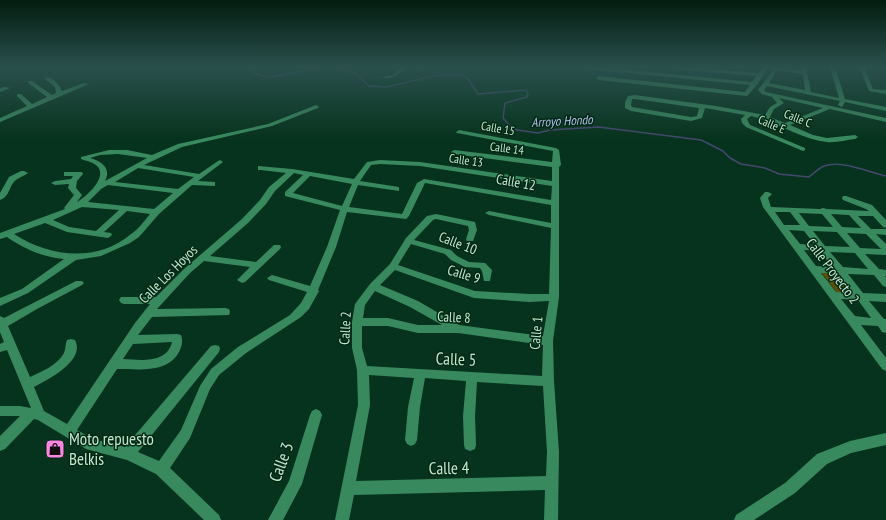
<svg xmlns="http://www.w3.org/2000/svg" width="886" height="520" viewBox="0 0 886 520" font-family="'PT Sans Narrow',sans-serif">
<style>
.green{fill:#5c4e06}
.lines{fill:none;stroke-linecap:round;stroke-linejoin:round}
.stream{stroke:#44486f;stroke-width:1.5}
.minor{fill:#39895e;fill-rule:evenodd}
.labels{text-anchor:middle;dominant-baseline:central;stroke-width:3;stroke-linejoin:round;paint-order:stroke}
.far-street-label{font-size:12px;fill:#c1e7ce;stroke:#002914}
.far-water-label{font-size:13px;font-style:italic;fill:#b3bbea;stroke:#002914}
.street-label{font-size:14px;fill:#c1e7ce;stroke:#002914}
.near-street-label{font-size:17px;fill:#c1e7ce;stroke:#002914}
.near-poi-label{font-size:17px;fill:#c1e7ce;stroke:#002914;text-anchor:start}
</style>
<rect width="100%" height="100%" fill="#06331d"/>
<path class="green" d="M820 271H839L856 294H838Z"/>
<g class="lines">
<path class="stream" d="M247 67 254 73 262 76 271 77 319 68 341 69 355 73 369 86 386 87 438 75H462L468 79 478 94 525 90 528 93 527 97 505 103 503 118 509 125 517 130 538 133 550 130 599 127 701 140 723 151 730 158 741 164 765 168 779 174 809 177C814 173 819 168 824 166 843 160 867 172 886 176"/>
<path class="minor" d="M402 67H427C420 71 412 66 405 70 397 73 391 82 382 77L393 75Z
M584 67H598L752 82 756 76 672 69 669 67H684L758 73 763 67H768L757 85 747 96 599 80 596 78 599 76 745 92 750 85 587 69Z
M769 67H779V68L802 71V67H806L811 92 839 98 830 67H835L845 99 886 107V111L845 102 843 106 841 107 838 105 840 101 767 86 764 90 766 92 886 118V122L830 109 790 125 813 135 827 138 855 135 858 137 855 139C846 140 836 143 827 142 801 139 777 122 751 116L747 119 750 125 805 148V150L803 151 746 127 742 123 741 119 745 115 705 108 702 118 691 121 631 111 625 108V102L628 96 635 95 716 106 765 115 770 107 777 103 772 97 762 94 758 90 773 70 769 69ZM777 70 803 74 805 90 769 83ZM779 98 823 108 785 123 770 117 774 109 784 103ZM632 99H635L699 108 697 116 691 117 632 107 631 105Z
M858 67H864L873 89 886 90V94L869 91 860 69Z
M45 77C53 77 59 84 62 91L84 83 89 84 0 122V118L27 106 17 96V94H21L32 104 47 97 28 83V81H32L52 95 56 93 55 87 45 79Z
M5 87 10 88 0 92V88Z
M316 105 319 107 318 108 272 126 182 147 144 165 199 174 218 161 220 160 223 162 198 181 215 182V186L192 185 159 214 139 237 130 243 101 256 76 260 28 293 0 306V298L22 289 64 259C43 257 24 249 7 237L0 239V233L65 209 64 208 74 195 68 188 69 184 55 185 51 183 55 181 71 179 73 176H64V172H82L83 174 77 181 76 188 82 195 77 202C86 197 107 178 98 167 94 162 86 161 81 159V157L109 150H127L152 155 178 144 268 124ZM118 154 147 158 105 181C112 168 101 161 90 158L100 155ZM138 168 194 177 178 189 115 182ZM108 185 173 193 154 209 88 202 101 189ZM82 207 119 210 96 231 69 227 53 220ZM127 211 150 214C144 221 139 229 131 234 97 263 49 257 14 234L45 223 67 232 108 238 112 235 111 233 104 232Z
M459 130 556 148 559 150 561 165 559 167V297L553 341 554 381 559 452 558 520H544L545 490 354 495 349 520H335L358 405 357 370 352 348V322L355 304 370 284 390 264 406 238 427 216 436 214 475 222 477 230 473 241H467L466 239 469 230 468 226 436 219 433 220 414 240 451 250 457 256 469 262 485 263 492 270 490 281H484L482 271 480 268 465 267 451 260 445 254 411 244 398 265 475 291 529 294H549L551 228 489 215 485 213 489 211 551 223V205L425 183 409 216 406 219 347 212 336 247 318 290 319 291 309 309 301 317 246 353 219 375 210 389 190 438 170 468 219 515 221 520H204L156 474 127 460 86 449 38 420 34 419 5 449 0 451V436L20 416H0V406H20L31 408 7 350 0 352V344L4 342 0 332V316L4 318 76 281H82L84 283 82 285 37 309 8 326 30 377C41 372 58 365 64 353 66 348 65 344 67 340L71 339 75 340C86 361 47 380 34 387L44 411 67 424 135 323 150 304H124L121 303 119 300 121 297H156L184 269 242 219 260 200 269 187 286 173 261 170H258V166L292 169 354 179 367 162 380 160 420 162 552 181V167L454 154 451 152 454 150 552 162 553 151 457 133 456 132ZM380 164 420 166 552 186 551 200 424 179 417 183 402 214 349 207 358 185 399 191V187L360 181 371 165ZM294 173 303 175 285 192V196L340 210 327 247 310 286 272 275 267 278 269 280 307 292 301 303 290 315 238 347 211 369 200 386 181 430 159 461 138 452 219 352 220 349 219 346 215 345 211 346 125 447 93 439 77 430 117 369C139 369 169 374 180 350 182 345 183 340 181 335L177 334 138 335 152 317 229 315 230 312 229 309 225 308 157 309 190 273 204 261 250 267 237 280 242 283 245 282 280 249 281 247 280 245H274L256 262 210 256 248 223 266 204 275 191ZM310 176 352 184 342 206 293 193ZM395 270 474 298 529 302 549 301 543 336 459 325 418 301 380 285ZM375 291 410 307 442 325H418L388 318H363L365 305ZM362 326H388L418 333H458L543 345 542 376 367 366 362 348ZM172 342C167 364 140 360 123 359L133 344ZM369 375 414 378 408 407 405 440 407 444 411 446 415 444 417 440 420 407 425 378 466 381 463 416 464 445 465 449 470 451 475 449 476 445 475 416 477 382 543 386 547 452 546 476 356 481 370 405Z
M21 171H24L28 173C24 176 20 177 16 180 9 185 10 197 0 200V193L9 177Z
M765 192H768L772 194 768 198 771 207 820 209 823 208 827 209 869 211 866 209 843 200 842 198 843 196H846L872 205 886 220V228L883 227 873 216H858L871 229H886V235L876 234 886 244V255L865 254 879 269 886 270V276H885L886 278V287L883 286 874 275 848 274 863 293 886 294V302L869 301 884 319H886V333L882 332 878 326 861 325 886 358V371L882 369 763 207 760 198ZM775 212H790L800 225H784ZM799 213 822 214 833 227 809 226ZM831 214 849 215 861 228 842 227ZM789 230 804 231 815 245 800 244ZM813 231 837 232 850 247 825 246ZM847 233 866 234 881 249 860 248ZM804 250 820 251 832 267 816 266ZM830 252 855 253 868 269 843 267ZM821 273H837L852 293 836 292ZM841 299 858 300 871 318 855 316Z
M316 409 320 411 322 415 302 484 283 520H268L289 481 310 415 312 411Z
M886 433V445L851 453 827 464 795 493 754 520H734L736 515 785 483 817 454 850 441Z"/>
</g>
<linearGradient id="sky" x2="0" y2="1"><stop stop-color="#031c10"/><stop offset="0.48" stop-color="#2a504c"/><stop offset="1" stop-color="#2a504c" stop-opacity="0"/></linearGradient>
<rect width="886" height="139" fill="url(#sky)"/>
<defs>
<g id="shop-square" transform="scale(1)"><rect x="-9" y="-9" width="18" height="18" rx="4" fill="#fe86e1" stroke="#002914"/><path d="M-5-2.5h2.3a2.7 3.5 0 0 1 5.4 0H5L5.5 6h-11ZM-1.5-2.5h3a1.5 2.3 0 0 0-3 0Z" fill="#111"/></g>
</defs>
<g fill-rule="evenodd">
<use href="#shop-square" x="55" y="449"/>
</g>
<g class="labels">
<g class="far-street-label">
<text transform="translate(798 118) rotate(22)">Calle C</text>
<text transform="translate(772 124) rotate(23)">Calle E</text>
<text transform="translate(498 128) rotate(10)">Calle 15</text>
<text transform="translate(507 148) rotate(7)">Calle 14</text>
<text transform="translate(466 160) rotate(8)">Calle 13</text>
</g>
<g class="far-water-label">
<text transform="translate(562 121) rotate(-3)">Arroyo Hondo</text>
</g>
<g class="street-label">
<text transform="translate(516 182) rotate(10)">Calle 12</text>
<text transform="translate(458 243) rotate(21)">Calle 10</text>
<text transform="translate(833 271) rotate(53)">Calle Proyecto 2</text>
<text transform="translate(168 274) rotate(-45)">Calle Los Hoyos</text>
<text transform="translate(464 274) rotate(17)">Calle 9</text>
<text transform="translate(454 317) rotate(3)">Calle 8</text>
<text transform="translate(345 328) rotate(-87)">Calle 2</text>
<text transform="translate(536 333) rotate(-85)">Calle 1</text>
</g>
<g class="near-street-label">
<text transform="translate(456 359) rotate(2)">Calle 5</text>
<text transform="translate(281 462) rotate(-70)">Calle 3</text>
<text transform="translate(449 468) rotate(-1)">Calle 4</text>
</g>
<g class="near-poi-label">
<text x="69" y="439">Moto repuesto<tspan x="69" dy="20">Belkis</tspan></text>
</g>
</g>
</svg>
